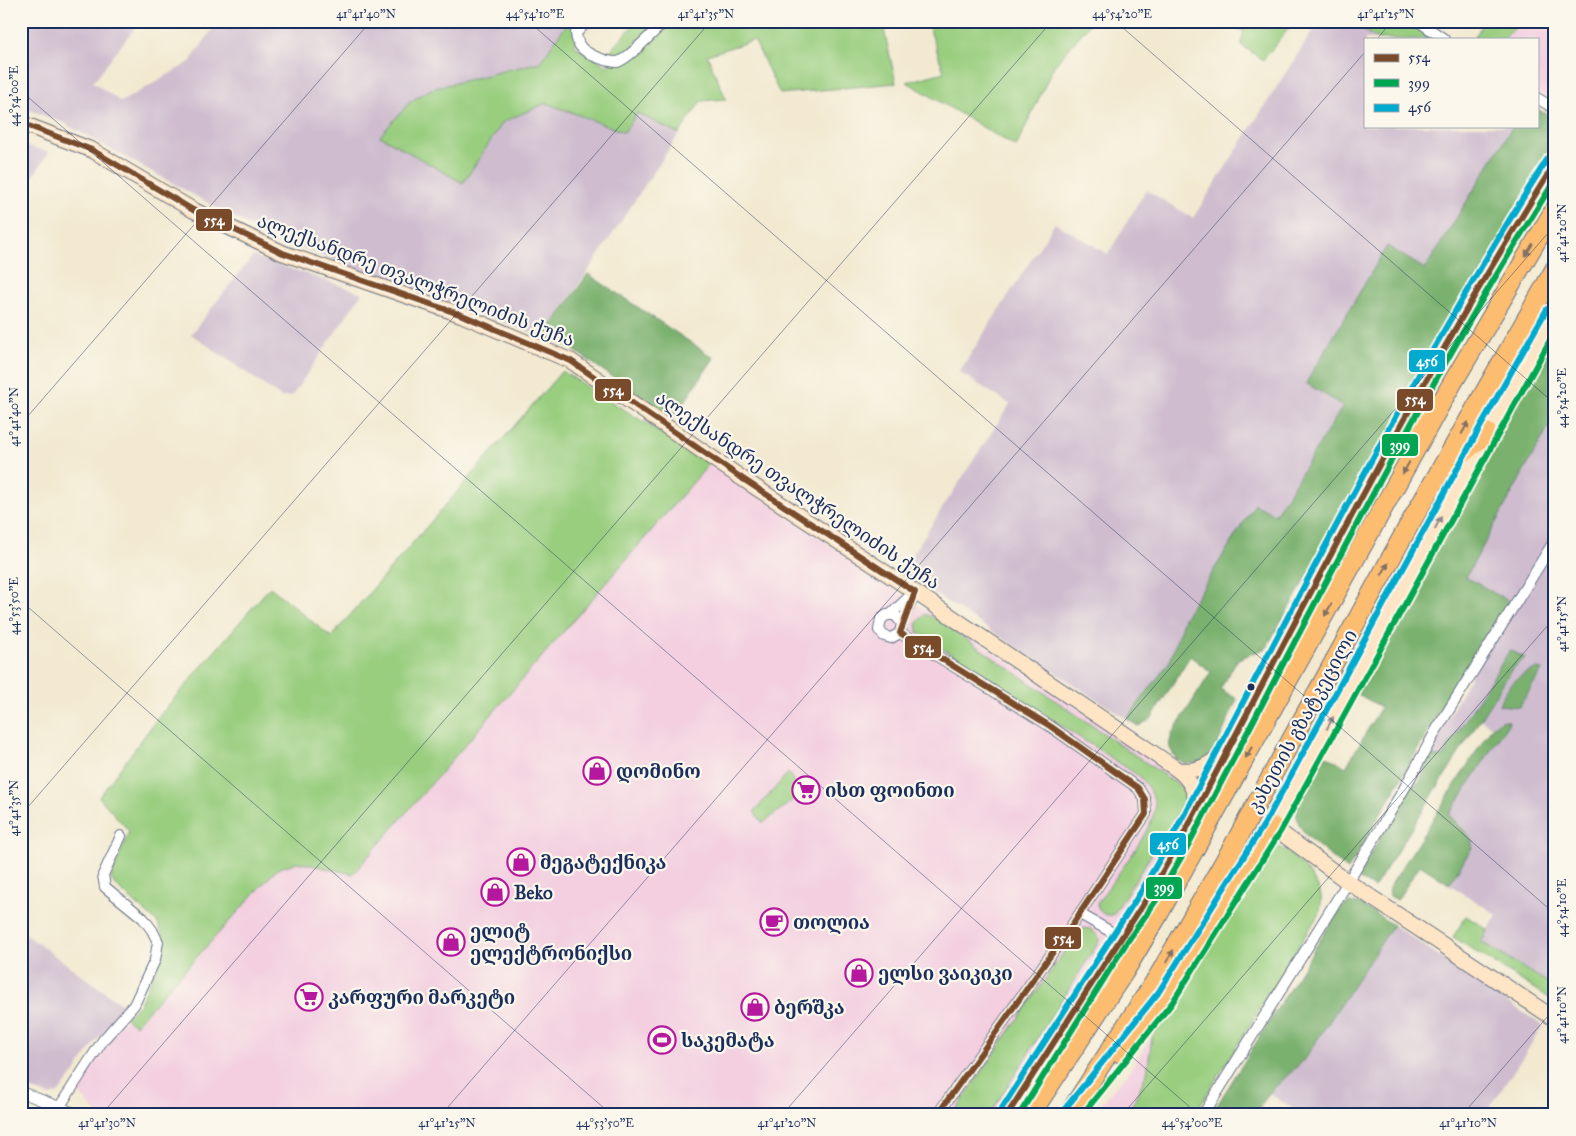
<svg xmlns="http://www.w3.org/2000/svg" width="1576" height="1136" viewBox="0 0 1576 1136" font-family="'IM FELL Great Primer','Noto Serif Georgian',serif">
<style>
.built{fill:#f3cfe0}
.industrial{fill:#cfbdcf}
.green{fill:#99ce7f;stroke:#5a7e6e}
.forest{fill:#7ab16e;stroke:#4a7066}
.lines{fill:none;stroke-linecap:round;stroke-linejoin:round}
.street-casing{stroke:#667086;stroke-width:12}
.secondary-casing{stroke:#667086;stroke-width:17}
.highway-casing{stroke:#667086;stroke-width:21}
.street{stroke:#fff;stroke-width:10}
.secondary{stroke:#fee5c5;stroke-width:15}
.highway{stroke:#fcbd6f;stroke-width:19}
.bus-1-casing{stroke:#fbf7ec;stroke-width:10}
.bus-2-casing{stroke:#fbf7ec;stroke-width:10}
.bus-3-casing{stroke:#fbf7ec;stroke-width:10}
.bus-1{stroke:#7a4b2a;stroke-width:6}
.bus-2{stroke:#00a651;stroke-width:6}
.bus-3{stroke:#00a9ce;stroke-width:6}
.oneway{fill:#806f66}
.oneway2{fill:#8c8a92}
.ticks{fill:none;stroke:#1b2f5e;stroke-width:1;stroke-opacity:0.45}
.bus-dot{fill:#1b2f5e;stroke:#fbf7ec;stroke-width:2}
.labels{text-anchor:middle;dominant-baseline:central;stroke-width:4.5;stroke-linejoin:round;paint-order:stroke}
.street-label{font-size:19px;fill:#1b2f5e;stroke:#fbf7ec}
.poi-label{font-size:19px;font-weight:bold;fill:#1b2f5e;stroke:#fbf7ec;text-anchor:start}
.line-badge{stroke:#fbf7ec;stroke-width:2}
.badge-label{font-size:14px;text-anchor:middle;font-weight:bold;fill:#fff}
.neatline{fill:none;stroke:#1b2f5e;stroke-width:2}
.ticks-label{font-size:12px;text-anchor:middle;fill:#1b2f5e}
</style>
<rect width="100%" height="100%" fill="#fbf7ec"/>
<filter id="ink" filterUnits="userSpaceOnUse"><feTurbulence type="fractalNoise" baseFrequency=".02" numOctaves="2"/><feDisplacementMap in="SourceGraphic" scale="10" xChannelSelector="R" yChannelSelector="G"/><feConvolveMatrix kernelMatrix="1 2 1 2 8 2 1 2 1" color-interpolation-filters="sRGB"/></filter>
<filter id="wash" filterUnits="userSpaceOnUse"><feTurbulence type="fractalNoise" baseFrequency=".0096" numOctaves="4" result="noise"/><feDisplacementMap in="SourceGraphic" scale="20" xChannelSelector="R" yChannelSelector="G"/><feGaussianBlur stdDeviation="1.12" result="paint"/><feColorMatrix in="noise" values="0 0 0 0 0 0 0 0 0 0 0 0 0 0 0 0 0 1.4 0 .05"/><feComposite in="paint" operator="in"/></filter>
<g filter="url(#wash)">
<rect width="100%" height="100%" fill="#f2e9d0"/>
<path class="built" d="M1520 23 1555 27V104L1537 92V39H1504Z
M710 463 926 611 936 613 1113 732 1186 786 1188 795 1184 810 1176 825 997 1115H98L75 1089 96 1054 126 1018 135 1025 277 869 297 862 354 873Z
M1152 1037 1147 1073 1131 1106 1134 1115H1091L1128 1073Z"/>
<path class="industrial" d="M140 21 93 82 121 102 190 62 218 21H569L540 62 431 89 410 102 380 136 463 183 503 122 546 103 624 132 637 112 679 134 544 337 333 260 250 226 62 122 21 107 22 21Z
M1319 21H1347L1378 39H1365V126H1513L1425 269 1387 247 1306 383 1343 405 1275 515 1255 505 1184 618 1170 661 1127 719 901 572 1010 404 959 372 1055 223 1108 254 1146 190 1193 218Z
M21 145 49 152 21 194Z
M253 256 362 293 292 396 281 397 191 334Z
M1555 415V987L1480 942 1497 915 1449 884 1472 848V838L1449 815 1509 722 1501 720 1492 727 1480 719 1512 669 1525 658 1510 651 1442 757 1428 756 1510 602 1465 577Z
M1393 925 1543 1026 1485 1115H1302L1269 1093 1303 1061Z
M21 931 125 1007 96 1041 70 1079 58 1093 51 1096 21 1086Z"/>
<path class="green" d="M569 21H584L574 45 607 66 669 21H882L896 83 780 94 754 40 707 55 726 99 701 101 679 134 637 113 624 132 546 103 503 122 463 183 380 136 410 102 431 89 540 62Z
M637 21H658L625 54 612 59 610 51Z
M927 21H1092L1054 66 1016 147 907 82 944 72Z
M1230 21H1295L1263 60 1241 45 1244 31 1226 26Z
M1347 21H1407L1433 39H1378Z
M1484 21H1555V27L1520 23 1504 39H1474Z
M562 371 710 463 353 874 297 862 277 869 135 1025 126 1018 139 1005 165 950 163 935 157 922 116 886 111 879 129 831 99 797 160 715 270 587 331 637Z
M925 614 937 619 1180 786 1185 795 1179 811 1113 915H1105L1099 910 1097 904C1111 882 1154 830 1155 807 1155 795 1146 785 1139 776L926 638 918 632 917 622Z
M788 773 802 793 763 823 754 812Z
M1275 846C1290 848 1319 881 1321 896 1322 901 1320 908 1320 912L1194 1115H1134L1131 1107 1147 1073 1152 1037 1266 848Z
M1466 916 1488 930 1481 942 1555 987V1002L1453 937Z
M1085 928 1091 929 1100 938 1098 943 990 1114 952 1115 1079 930Z"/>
<path class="forest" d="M1537 109 1555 119V145L1266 648 1238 659 1220 689 1237 699 1216 748 1206 761 1186 764 1176 759 1169 746 1172 734 1211 672 1190 656 1151 719 1138 726 1127 719 1170 661 1184 618 1255 504 1275 515 1343 406 1306 383 1387 246 1425 269 1513 126H1537Z
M588 274 714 358 673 419 568 346 544 337Z
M1549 335 1555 337V415L1466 577 1510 602 1425 737 1348 870C1286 820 1284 826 1323 754L1346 767 1381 707 1356 693Z
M1510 650 1525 658 1512 669 1374 888 1358 878 1407 788 1420 782 1428 756 1442 757Z
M1536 669 1542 670 1519 707 1499 705C1505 687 1519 674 1536 669Z
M1502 720 1509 721 1508 724 1449 815 1472 839V848L1449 884 1420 865 1397 900 1390 896 1389 888 1492 727Z
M1348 903 1360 904 1393 925 1303 1061 1269 1093 1255 1115H1211L1340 908Z"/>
</g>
<g filter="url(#ink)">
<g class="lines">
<g class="street-casing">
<path id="street" d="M588 21 576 33C577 46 582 50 594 56 601 59 608 62 617 62 628 60 655 30 665 21
M1418 21 1444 39
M1537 98 1555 109
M890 615 912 594
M902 623 895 615H887L881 619 879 630 884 636 891 638 900 633 902 623 915 592
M900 633 1050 726 1138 788 1145 799 1146 814 1070 928 937 1115
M1080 914 1120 937
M21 1092 79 1115
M60 1106 103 1040 134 1005 155 960 158 942 152 930 143 918 105 887 103 875 121 836
M1203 1115 1348 882 1404 789 1437 729 1555 540"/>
</g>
<g class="secondary-casing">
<path id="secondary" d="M21 123 92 150 193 210 283 253 462 315 571 361 740 477 915 592 1178 770C1192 781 1195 792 1198 810
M1555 313 1487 433 1273 827 1348 882 1555 1019
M1178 770C1199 772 1210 765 1226 751
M1009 1115 1120 937 1149 895 1178 845 1391 443 1522 215 1555 163"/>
</g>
<g class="highway-casing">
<path id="highway" d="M1391 443 1436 403
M1448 465 1487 433
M1121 1053 1165 998 1273 827
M1030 1115 1124 972 1158 915 1446 394 1555 209
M1068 1115 1158 977 1234 845 1408 527 1555 269"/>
</g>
<use href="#street" class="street"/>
<use href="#secondary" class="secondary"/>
<use href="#highway" class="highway"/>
<g class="bus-1-casing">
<path id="bus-1" d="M21 123 92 150 193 210 283 253 462 315 571 361 740 477 915 592 900 633 1050 726 1138 788 1145 799 1146 814 1070 928 937 1115
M1007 1115 1149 895 1178 845C1299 616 1416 383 1555 163"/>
</g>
<g class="bus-2-casing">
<path id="bus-2" d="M1019 1115 1127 942 1157 899 1186 849C1305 625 1418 395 1555 180
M1082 1115 1172 1003 1280 832 1555 331"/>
</g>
<g class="bus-3-casing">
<path id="bus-3" d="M1002 1108 1142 890 1170 841C1292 611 1408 378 1548 158
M1064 1110 1158 993 1265 823 1479 429 1547 309"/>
</g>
<use href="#bus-1" class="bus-1"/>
<use href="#bus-2" class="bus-2"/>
<use href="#bus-3" class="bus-3"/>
</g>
<defs><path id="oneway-solid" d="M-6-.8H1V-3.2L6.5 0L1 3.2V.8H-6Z" transform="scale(1.25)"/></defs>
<g class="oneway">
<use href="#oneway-solid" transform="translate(1529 250) rotate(121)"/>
<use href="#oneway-solid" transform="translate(1465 428) rotate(-61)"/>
<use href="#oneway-solid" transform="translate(1406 468) rotate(119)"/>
<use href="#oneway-solid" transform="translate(1385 569) rotate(-61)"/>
<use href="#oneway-solid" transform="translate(1328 610) rotate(119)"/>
<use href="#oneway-solid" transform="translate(1249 752) rotate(119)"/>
<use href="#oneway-solid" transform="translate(1170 956) rotate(-60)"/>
</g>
<g class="oneway2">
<use href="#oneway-solid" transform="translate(1438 523) rotate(-62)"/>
<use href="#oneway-solid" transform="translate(1330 723) rotate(-62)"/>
</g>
</g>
<path class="ticks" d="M528 21 1555 914M1115 21 1555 404M21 32 31 21M1377 39 1392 21M21 91 1199 1115M21 424 371 21M21 601 612 1115M21 815 711 21M21 1111 26 1115M101 1115 1052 21M441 1115 1365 52M782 1115 1555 225M1122 1115 1555 617M1462 1115 1555 1008"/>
<defs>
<g id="shop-ring" transform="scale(1.4375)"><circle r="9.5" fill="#fbf7ec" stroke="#b5179e" stroke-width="1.5"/><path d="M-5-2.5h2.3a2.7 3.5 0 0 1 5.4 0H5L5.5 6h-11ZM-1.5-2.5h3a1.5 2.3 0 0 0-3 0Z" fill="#b5179e"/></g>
<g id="supermarket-ring" transform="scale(1.4375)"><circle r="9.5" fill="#fbf7ec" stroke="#b5179e" stroke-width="1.5"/><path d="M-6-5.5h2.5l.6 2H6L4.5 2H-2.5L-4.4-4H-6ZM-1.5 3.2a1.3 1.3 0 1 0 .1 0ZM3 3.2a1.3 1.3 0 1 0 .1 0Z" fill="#b5179e"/></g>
<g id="cafe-ring" transform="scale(1.4375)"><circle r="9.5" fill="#fbf7ec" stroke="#b5179e" stroke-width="1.5"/><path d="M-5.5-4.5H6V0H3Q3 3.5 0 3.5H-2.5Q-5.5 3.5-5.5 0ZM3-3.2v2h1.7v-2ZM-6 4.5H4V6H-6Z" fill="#b5179e"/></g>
<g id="stadium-ring" transform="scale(1.4375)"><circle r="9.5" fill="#fbf7ec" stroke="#b5179e" stroke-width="1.5"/><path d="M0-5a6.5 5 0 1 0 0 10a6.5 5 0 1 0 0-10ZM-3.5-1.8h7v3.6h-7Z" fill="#b5179e"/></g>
</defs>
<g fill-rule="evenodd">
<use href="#shop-ring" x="597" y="771"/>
<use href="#supermarket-ring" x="806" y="790"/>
<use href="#shop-ring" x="521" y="862"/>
<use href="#shop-ring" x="495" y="892"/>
<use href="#cafe-ring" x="774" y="922"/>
<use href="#shop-ring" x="451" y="942"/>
<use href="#shop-ring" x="859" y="973"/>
<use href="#supermarket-ring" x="309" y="997"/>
<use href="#shop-ring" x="755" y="1007"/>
<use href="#stadium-ring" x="662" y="1040"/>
</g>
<circle class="bus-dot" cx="1251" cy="687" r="4.5"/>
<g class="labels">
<g class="street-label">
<text transform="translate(416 280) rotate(21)">ალექსანდრე თვალჭრელიძის ქუჩა</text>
<text transform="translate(798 490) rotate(34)">ალექსანდრე თვალჭრელიძის ქუჩა</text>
<text transform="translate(1302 721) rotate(-61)">კახეთის გზატკეცილი</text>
</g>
<g class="poi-label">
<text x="616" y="771">დომინო</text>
<text x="825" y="790">ისთ ფოინთი</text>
<text x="540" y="862">მეგატექნიკა</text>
<text x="514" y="892">Beko</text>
<text x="793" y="922">თოლია</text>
<text x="470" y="931">ელიტ<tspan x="470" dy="22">ელექტრონიქსი</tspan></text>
<text x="878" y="973">ელსი ვაიკიკი</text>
<text x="328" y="997">კარფური მარკეტი</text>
<text x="774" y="1007">ბერშკა</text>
<text x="681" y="1040">საკემატა</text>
</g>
</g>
<g class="line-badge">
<rect x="195" y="208" width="38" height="24" rx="5" fill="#7a4b2a"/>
<rect x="1408" y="349" width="38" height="24" rx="5" fill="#00a9ce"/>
<rect x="594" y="378" width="38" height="24" rx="5" fill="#7a4b2a"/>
<rect x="1396" y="388" width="38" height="24" rx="5" fill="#7a4b2a"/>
<rect x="1381" y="433" width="38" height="24" rx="5" fill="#00a651"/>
<rect x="904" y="635" width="38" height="24" rx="5" fill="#7a4b2a"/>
<rect x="1149" y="832" width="38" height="24" rx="5" fill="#00a9ce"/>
<rect x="1145" y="876" width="38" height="24" rx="5" fill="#00a651"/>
<rect x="1044" y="926" width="38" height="24" rx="5" fill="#7a4b2a"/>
</g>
<g class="badge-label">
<text x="214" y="225">554</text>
<text x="1427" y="366">456</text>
<text x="613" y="395">554</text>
<text x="1415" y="404">554</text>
<text x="1400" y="450">399</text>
<text x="923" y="652">554</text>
<text x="1168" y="849">456</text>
<text x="1164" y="892">399</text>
<text x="1063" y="943">554</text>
</g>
<rect width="1576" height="1136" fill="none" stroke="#fbf7ec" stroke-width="55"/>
<rect x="1364" y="38" width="175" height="90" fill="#fbf7ec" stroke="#a1a7b3"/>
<rect x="1374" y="54" width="25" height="8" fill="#7a4b2a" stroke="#a1a7b3"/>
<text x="1408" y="62" font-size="15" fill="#1b2f5e">554</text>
<rect x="1374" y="79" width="25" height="8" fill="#00a651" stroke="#a1a7b3"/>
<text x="1408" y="88" font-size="15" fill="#1b2f5e">399</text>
<rect x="1374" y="104" width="25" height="8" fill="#00a9ce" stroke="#a1a7b3"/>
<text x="1408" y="112" font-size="15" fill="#1b2f5e">456</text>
<rect x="28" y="28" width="1520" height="1080" class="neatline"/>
<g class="ticks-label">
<text x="366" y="18">41°41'40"N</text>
<text x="535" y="18">44°54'10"E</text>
<text x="706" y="18">41°41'35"N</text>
<text x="1122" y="18">44°54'20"E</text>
<text x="1386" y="18">41°41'25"N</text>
<text transform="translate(14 96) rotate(-90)" y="4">44°54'00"E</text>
<text transform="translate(1562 233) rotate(-90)" y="4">41°41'20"N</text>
<text transform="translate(1562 398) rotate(-90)" y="4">44°54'20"E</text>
<text transform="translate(14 417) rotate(-90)" y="4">41°41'40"N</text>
<text transform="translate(14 606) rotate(-90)" y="4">44°53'50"E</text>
<text transform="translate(1562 624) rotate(-90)" y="4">41°41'15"N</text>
<text transform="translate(14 808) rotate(-90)" y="4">41°41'35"N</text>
<text transform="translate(1562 908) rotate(-90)" y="4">44°54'10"E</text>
<text transform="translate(1562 1015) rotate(-90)" y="4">41°41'10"N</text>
<text x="107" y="1127">41°41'30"N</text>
<text x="447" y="1127">41°41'25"N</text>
<text x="605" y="1127">44°53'50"E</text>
<text x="787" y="1127">41°41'20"N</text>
<text x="1192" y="1127">44°54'00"E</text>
<text x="1468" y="1127">41°41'10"N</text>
</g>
</svg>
